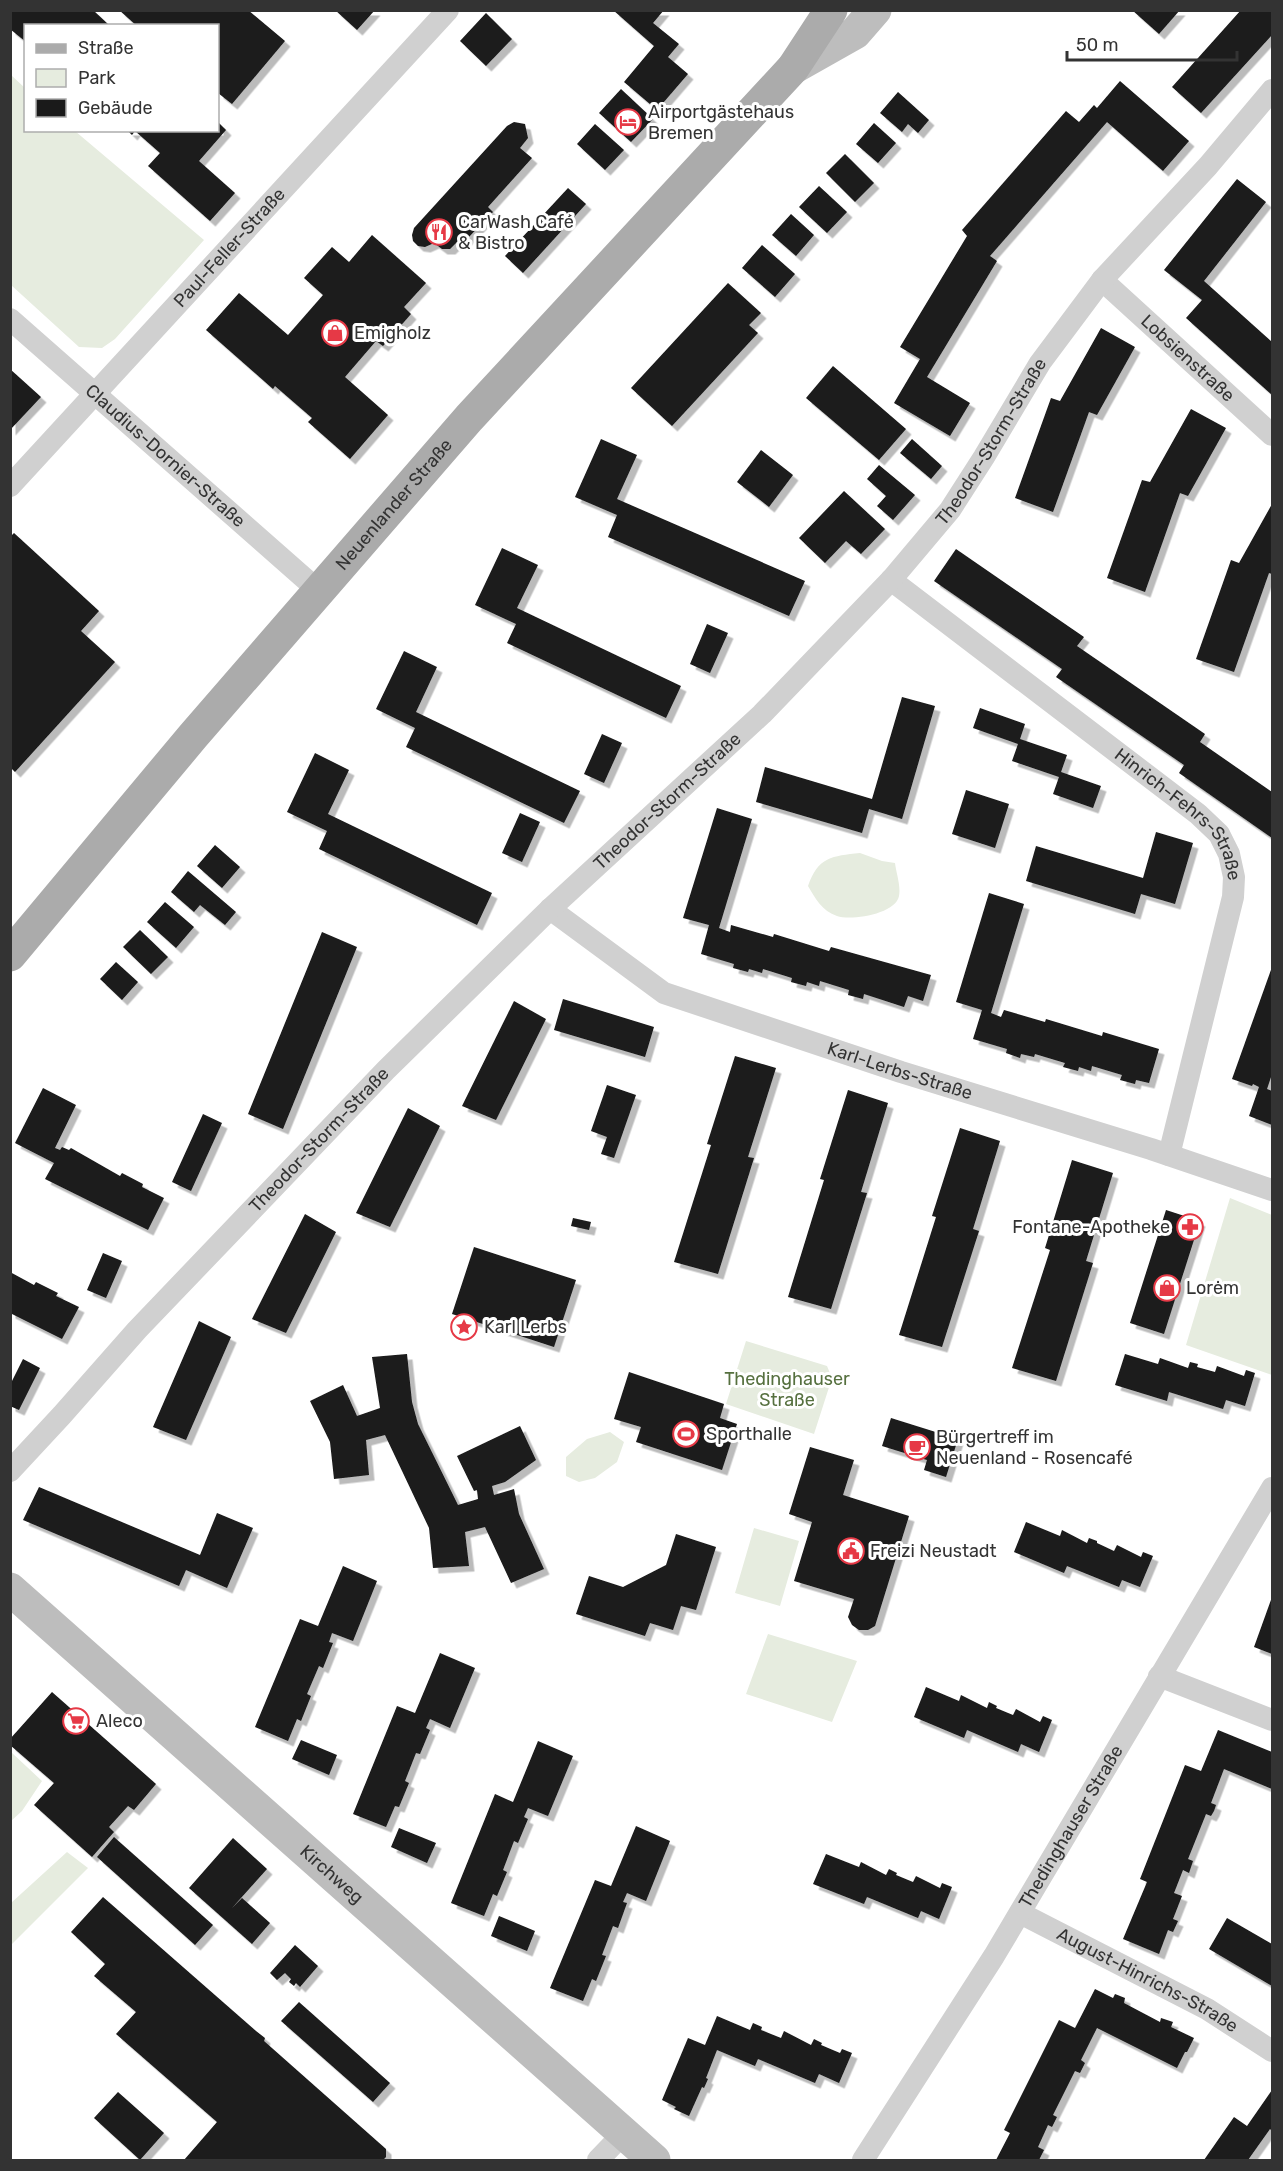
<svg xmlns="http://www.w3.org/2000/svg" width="1283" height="2171" viewBox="0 0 1283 2171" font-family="Rubik,sans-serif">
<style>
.green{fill:#e6ecdf}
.building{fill:#1a1a1a;filter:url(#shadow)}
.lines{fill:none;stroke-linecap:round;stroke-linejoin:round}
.street{stroke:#d0d0d0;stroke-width:22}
.secondary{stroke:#bdbdbd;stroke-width:33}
.primary{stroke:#ababab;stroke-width:33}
.labels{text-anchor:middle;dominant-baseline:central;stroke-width:6;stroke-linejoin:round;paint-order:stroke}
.poi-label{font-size:18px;fill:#333;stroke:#fff;text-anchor:start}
.street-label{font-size:18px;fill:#333;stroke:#fff}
.park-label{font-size:18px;fill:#56703f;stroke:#fff}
</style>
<defs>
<filter id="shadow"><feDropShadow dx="5.5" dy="5.5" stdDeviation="0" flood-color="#0004"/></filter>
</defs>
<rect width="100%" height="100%" fill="#fff"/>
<path class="green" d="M11 75 25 88 26 130 75 131 204 240 115 339 102 348 79 347 11 285Z
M860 853 882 861 895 863C896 872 901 886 899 896 896 914 851 921 837 916 822 911 815 898 808 886 818 857 832 856 860 853Z
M1230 1198 1272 1215V1375L1186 1345Z
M746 1341 827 1366 832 1378 814 1434 726 1404Z
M610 1432 624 1442 617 1462 595 1478 579 1482 566 1476V1457L587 1439Z
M754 1528 799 1541 780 1606 735 1593Z
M768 1634 857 1661 832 1722 746 1694Z
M11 1752 42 1781 22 1811 11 1821Z
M67 1852 88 1868 11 1945V1903Z"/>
<path class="building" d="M10 10H93L110 26H26V42L10 29Z
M119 10H248L285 41 232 104 218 93V26H137Z
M335 10H375L357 30Z
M613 10H664L653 23 679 44 668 57 688 74 657 110 624 82 654 46Z
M1132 10H1180L1159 34Z
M1241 10H1272V35L1201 113 1172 87Z
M486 13 512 39 486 66 460 41Z
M1120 81 1189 141 1163 171 1107 122 990 256 997 261 927 377 970 403 950 436 894 403 920 359 900 347 967 236 962 230 1066 111 1079 122 1094 105 1097 108Z
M621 89 653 119 631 142 599 113Z
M898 92 929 120 918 133 908 124 902 132 880 113Z
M218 122 226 130 199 161 235 193 210 221 148 166 160 153 135 131 132 135 127 130H218Z
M514 122 525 124 528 138 520 148 532 158 488 207 493 212 466 240 462 237 450 249H442L434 243 425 247 418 246 413 241 412 235 414 228 507 126Z
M874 123 896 143 878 163 856 144Z
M595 124 624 150 605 170 577 144Z
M845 154 874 183 855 202 826 173Z
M1237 179 1266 202 1204 281 1272 342V395L1186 318 1202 300 1164 270Z
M819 186 847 212 827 233 799 207Z
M568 188 586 204 523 273 505 256Z
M791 214 814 235 796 256 772 235Z
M372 235 426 283 404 307 411 314 383 346 376 341 345 377 388 415 350 459 308 422 312 418 275 386 273 389 206 330 239 293 288 335 323 295 304 278 332 247 349 262Z
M762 245 795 274 775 297 742 268Z
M728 283 761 313 749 325 758 333 672 426 631 388Z
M1101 328 1135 347 1097 415 1089 412 1053 512 1015 498 1051 398 1060 401Z
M833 366 906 429 879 460 806 398Z
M10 369 41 397 10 430Z
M1191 409 1226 428 1188 496 1180 493 1145 592 1107 578 1142 480 1150 482Z
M601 439 637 455 617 499 805 581 789 616 608 537 617 515 575 497Z
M912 439 942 466 931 479 900 453Z
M761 450 793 475 769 507 737 482Z
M879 465 915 495 893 520 877 506 886 496 867 479Z
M844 491 885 529 861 554 846 541 825 563 799 538Z
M1272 504V574L1269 573 1234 672 1196 659 1231 560 1239 563Z
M14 533 99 611 81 631 115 662 15 772 10 767V537Z
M502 548 538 565 517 608 681 686 666 718 507 643 516 624 475 605Z
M956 549 1084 637 1077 646 1205 734 1200 742 1272 792V838L1179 773 1184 765 1056 677 1062 669 934 581Z
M707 624 728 633 710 673 690 664Z
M404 651 437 667 416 712 580 791 564 823 406 747 415 728 376 709Z
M902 697 935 706 902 819 869 809 862 833 756 802 765 767 872 799Z
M980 708 1025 724 1020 739 1067 755 1061 772 1101 786 1093 808 1053 794 1059 777 1012 761 1018 744 973 728Z
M602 734 622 743 604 783 584 774Z
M315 753 349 770 328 814 492 893 477 925 319 849 327 831 287 812Z
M966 790 1009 804 995 848 952 834Z
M717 808 752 819 719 928 730 932 731 925 773 937 774 934 829 951 831 947 931 975 923 1001 908 996 904 1007 864 994 863 999 848 995 849 990 820 981 819 986 807 982 806 986 791 982 792 978 763 969 762 973 749 969 748 972 733 968 734 964 701 954 709 925 683 918Z
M520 813 540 822 522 862 502 853Z
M1156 832 1193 843 1175 904 1141 894 1135 914 1026 881 1036 846 1143 878Z
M215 845 240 867 222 888 197 866Z
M188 871 236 912 225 925 200 905 194 912 171 892Z
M989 893 1024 904 991 1013 1001 1017 1004 1010 1045 1022 1046 1019 1102 1036 1103 1032 1159 1049 1149 1083 1136 1080 1135 1084 1120 1080 1122 1075 1092 1066 1091 1071 1079 1067 1078 1071 1063 1067 1065 1063 1035 1054 1034 1057 1021 1054 1020 1058 1006 1053 1007 1049 973 1039 982 1010 956 1002Z
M165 902 194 927 176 948 147 922Z
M140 930 168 957 151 974 123 947Z
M322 932 357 947 283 1129 248 1114Z
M116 962 138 982 122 1000 100 979Z
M1272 967V1074L1267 1089 1272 1091V1125L1249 1116 1259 1087 1253 1084 1252 1086 1232 1079Z
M563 999 654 1027 645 1057 554 1030Z
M514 1001 546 1019 496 1120 462 1106Z
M735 1056 776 1068 748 1157 754 1158 718 1274 674 1262 711 1145 707 1144Z
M607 1085 636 1095 614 1158 601 1154 607 1137 591 1131Z
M43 1088 76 1105 55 1148 60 1150 62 1147 69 1150 71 1148 120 1176 122 1173 143 1184 142 1187 164 1198 148 1230 45 1179 54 1163 15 1143Z
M848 1090 888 1103 861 1192 867 1193 831 1309 788 1297 824 1180 820 1179Z
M408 1108 440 1126 390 1227 356 1213Z
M203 1114 222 1123 191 1191 172 1182Z
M960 1128 1000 1141 973 1229 979 1231 942 1347 899 1335 936 1217 932 1216Z
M1072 1160 1113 1173 1086 1261 1093 1263 1056 1381 1012 1368 1050 1250 1045 1248Z
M1166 1210 1200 1221 1164 1334 1130 1323Z
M305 1214 336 1232 286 1333 252 1319Z
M573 1218 591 1222 589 1230 571 1226Z
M474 1247 576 1280 554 1347 452 1314Z
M103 1253 122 1261 106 1298 87 1290Z
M10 1272 34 1285 36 1282 58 1293 56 1296 79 1307 62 1339 10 1313Z
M199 1321 231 1337 186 1440 153 1427Z
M407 1354 412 1402 418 1424 458 1505 478 1499 477 1490 474 1491 457 1456 520 1426 536 1460 505 1482 492 1486 494 1495 514 1489 519 1514 544 1569 511 1583 485 1527 465 1532 469 1566 433 1568 429 1528 385 1435 366 1440 369 1475 334 1479 330 1442 310 1401 343 1385 357 1416 380 1408 372 1357Z
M1125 1354 1158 1364 1160 1358 1188 1368 1190 1362 1198 1364 1197 1367 1215 1372 1217 1366 1244 1376 1246 1370 1255 1373 1245 1406 1226 1400 1223 1409 1169 1392 1167 1401 1115 1385Z
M23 1359 40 1368 19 1410 10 1406V1385Z
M629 1372 724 1404 720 1418 737 1424 722 1470 636 1442 641 1427 614 1419Z
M891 1418 958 1439 946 1477 924 1470 927 1460 882 1446Z
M810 1447 854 1460 843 1495 909 1516 875 1626 868 1630H859L852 1625 848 1617 854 1599 794 1581 812 1522 789 1514Z
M39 1487 200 1555 217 1513 253 1528 227 1588 186 1570 179 1586 23 1520Z
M1026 1522 1060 1536 1062 1530 1087 1543 1089 1538 1097 1541V1543L1114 1551 1117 1545 1141 1557 1143 1552 1153 1556 1140 1587 1122 1580 1119 1587 1067 1566 1064 1573 1014 1552Z
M676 1534 716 1547 696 1610 681 1606 673 1630 650 1623 645 1636 576 1614 589 1576 623 1587 666 1565Z
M343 1566 377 1581 353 1641 332 1633 329 1642 333 1643 323 1668 319 1666 307 1694 311 1696 301 1721 297 1719 288 1741 255 1727 300 1619 318 1626Z
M1272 1597V1654L1254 1647Z
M440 1653 475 1668 450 1728 430 1719 426 1728 430 1730 420 1754 416 1753 405 1781 409 1783 399 1807 395 1806 386 1827 353 1814 397 1706 415 1713Z
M926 1687 959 1701 961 1695 987 1708 989 1702 997 1706 996 1708 1013 1715 1016 1709 1040 1722 1043 1716 1052 1720 1039 1752 1021 1744 1018 1752 967 1730 964 1738 914 1717Z
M52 1692 156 1784 134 1810 128 1806 109 1827 114 1832 92 1857 34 1805 54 1783 10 1745V1739Z
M1218 1730 1272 1752V1789L1224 1769 1211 1803 1216 1805 1214 1811 1211 1816 1206 1814 1188 1859 1193 1861 1189 1873 1183 1870 1174 1893 1182 1896 1173 1919 1178 1921 1173 1932 1168 1930 1159 1954 1123 1939 1147 1882 1140 1879 1185 1765 1201 1771Z
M301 1740 337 1755 329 1775 292 1759Z
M538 1741 573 1756 548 1816 528 1808 524 1817 528 1819 518 1843 514 1841 503 1870 507 1872 497 1896 493 1894 484 1916 451 1903 495 1794 513 1802Z
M636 1826 670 1841 646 1901 627 1893 623 1902 627 1903 618 1928 613 1926 605 1947 602 1955 606 1956 596 1981 592 1979 583 2001 550 1988 595 1880 611 1886Z
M399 1828 436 1843 427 1863 391 1847Z
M114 1837 213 1925 195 1945 97 1857Z
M233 1838 267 1869 232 1908 242 1898 270 1923 252 1944 189 1888Z
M826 1854 859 1867 861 1862 886 1875 889 1869 897 1873 896 1875 913 1882 916 1876 940 1888 942 1883 952 1887 939 1919 921 1911 918 1918 867 1897 864 1904 813 1884Z
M103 1897 256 2031 265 2038 264 2041 386 2149V2157L383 2160H184L217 2122 116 2034 136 2012 94 1976 105 1964 71 1932Z
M499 1916 535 1931 527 1951 491 1936Z
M1227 1918 1272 1944V1986L1209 1949Z
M295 1945 318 1966 300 1987 296 1983 294 1986 289 1982 291 1979 285 1973 277 1980 270 1973Z
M1095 1989 1113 1998 1115 1994 1125 1998 1124 2003 1160 2022 1161 2018 1173 2022 1171 2027 1194 2038 1187 2052H1185L1177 2068 1097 2028 1081 2060 1085 2063 1080 2073 1075 2071 1053 2115 1057 2117 1052 2127 1048 2125 1038 2147 1044 2150 1039 2160H996L1010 2133 1004 2130 1059 2020 1075 2028Z
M299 2002 390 2083 373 2102 281 2021Z
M717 2016 750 2030 753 2023 762 2027 761 2030 781 2038 784 2031 811 2045 814 2039 822 2043 821 2045 840 2053 842 2049 852 2053 839 2083 819 2074 815 2083 758 2059 755 2066 717 2050 706 2078 708 2079 704 2088 702 2087 689 2116 674 2109 676 2107 662 2100 688 2038 705 2045Z
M1272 2090V2131L1270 2129 1248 2160H1204L1234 2117 1247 2126Z
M118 2092 164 2133 140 2160 94 2118Z"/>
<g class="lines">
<g class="street">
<path id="s1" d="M1102 280 1272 435"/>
<path id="s2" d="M10 319 320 592"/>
<path id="s3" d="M10 486 448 10"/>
<path id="s4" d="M891 580 1198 814 1219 834 1229 854 1234 877 1233 897 1169 1155"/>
<path id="s5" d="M550 909 664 993 901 1072 1151 1149 1272 1190"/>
<path id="s6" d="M10 1471 62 1415 137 1330 386 1070 550 909 762 714 891 580 950 510 984 457 1040 363 1102 280 1208 166 1272 90"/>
<path d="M1159 1676 1272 1720"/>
<path id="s7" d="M1020 1913 1207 2009 1272 2051"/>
<path d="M598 2160 624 2133"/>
<path id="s8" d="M863 2160 994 1956 1272 1488"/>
</g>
<g class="secondary">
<path d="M793 68 855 33 875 10"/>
<path id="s9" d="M10 1589 654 2160"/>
</g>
<path class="primary" id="s10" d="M10 955 193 736 469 418 793 68 831 10"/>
</g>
<defs>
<g id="hotel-ring" transform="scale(1.35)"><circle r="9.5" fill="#fff" stroke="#e63946" stroke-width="1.5"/><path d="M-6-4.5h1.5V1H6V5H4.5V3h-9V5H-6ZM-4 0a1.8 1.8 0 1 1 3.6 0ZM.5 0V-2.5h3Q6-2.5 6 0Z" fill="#e63946"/></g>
<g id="restaurant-ring" transform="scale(1.35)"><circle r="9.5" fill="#fff" stroke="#e63946" stroke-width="1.5"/><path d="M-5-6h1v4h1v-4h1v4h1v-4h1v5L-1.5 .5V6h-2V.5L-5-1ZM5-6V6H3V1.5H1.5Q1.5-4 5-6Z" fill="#e63946"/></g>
<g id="shop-ring" transform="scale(1.35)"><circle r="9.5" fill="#fff" stroke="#e63946" stroke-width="1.5"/><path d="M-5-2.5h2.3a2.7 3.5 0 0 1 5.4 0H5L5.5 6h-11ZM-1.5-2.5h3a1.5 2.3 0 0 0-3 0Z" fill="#e63946"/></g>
<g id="pharmacy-ring" transform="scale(1.35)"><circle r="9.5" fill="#fff" stroke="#e63946" stroke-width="1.5"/><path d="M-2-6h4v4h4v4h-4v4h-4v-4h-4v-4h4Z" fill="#e63946"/></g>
<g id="sight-ring" transform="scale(1.35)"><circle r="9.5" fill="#fff" stroke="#e63946" stroke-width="1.5"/><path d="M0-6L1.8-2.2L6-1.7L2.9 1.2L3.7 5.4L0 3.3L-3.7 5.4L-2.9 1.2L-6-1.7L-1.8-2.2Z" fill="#e63946"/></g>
<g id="stadium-ring" transform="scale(1.35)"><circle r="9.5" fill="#fff" stroke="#e63946" stroke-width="1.5"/><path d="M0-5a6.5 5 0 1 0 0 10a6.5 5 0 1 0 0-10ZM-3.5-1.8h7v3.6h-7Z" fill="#e63946"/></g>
<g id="cafe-ring" transform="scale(1.35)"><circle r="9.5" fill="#fff" stroke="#e63946" stroke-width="1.5"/><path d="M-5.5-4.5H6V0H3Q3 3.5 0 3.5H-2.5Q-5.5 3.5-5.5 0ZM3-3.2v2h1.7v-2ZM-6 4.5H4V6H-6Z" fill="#e63946"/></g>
<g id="civic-ring" transform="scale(1.35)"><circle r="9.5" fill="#fff" stroke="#e63946" stroke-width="1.5"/><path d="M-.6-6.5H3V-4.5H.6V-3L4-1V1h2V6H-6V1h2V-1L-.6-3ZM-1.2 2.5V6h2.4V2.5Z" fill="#e63946"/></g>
<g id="supermarket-ring" transform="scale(1.35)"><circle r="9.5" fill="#fff" stroke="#e63946" stroke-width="1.5"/><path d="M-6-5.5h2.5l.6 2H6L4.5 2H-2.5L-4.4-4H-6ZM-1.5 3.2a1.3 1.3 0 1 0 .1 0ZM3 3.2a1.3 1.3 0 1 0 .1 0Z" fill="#e63946"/></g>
</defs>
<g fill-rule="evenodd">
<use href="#hotel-ring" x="628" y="122"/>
<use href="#restaurant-ring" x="439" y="232"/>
<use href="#shop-ring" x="335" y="333"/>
<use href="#pharmacy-ring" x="1190" y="1227"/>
<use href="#shop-ring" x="1167" y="1288"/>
<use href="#sight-ring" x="464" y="1327"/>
<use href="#stadium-ring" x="686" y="1434"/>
<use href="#cafe-ring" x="917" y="1447"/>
<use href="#civic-ring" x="851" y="1551"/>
<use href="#supermarket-ring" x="76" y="1721"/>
</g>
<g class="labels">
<g class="poi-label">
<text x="648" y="112">Airportgästehaus<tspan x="648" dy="21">Bremen</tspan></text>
<text x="458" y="222">CarWash Café<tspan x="458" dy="21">&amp; Bistro</tspan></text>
<text x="354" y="333">Emigholz</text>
<text x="1170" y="1227" text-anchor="end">Fontane-Apotheke</text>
<text x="1186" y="1288">Lorėm</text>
<text x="484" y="1327">Karl Lerbs</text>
<text x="706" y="1434">Sporthalle</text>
<text x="936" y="1437">Bürgertreff im<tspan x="936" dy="21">Neuenland - Rosencafé</tspan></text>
<text x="870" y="1551">Freizi Neustadt</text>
<text x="96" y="1721">Aleco</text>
</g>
<g class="street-label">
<text stroke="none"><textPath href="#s3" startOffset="324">Paul-Feller-Straße</textPath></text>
<text stroke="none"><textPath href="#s1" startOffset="116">Lobsienstraße</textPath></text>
<text stroke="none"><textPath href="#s6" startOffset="1425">Theodor-Storm-Straße</textPath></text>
<text stroke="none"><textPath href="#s2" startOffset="207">Claudius-Dornier-Straße</textPath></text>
<text stroke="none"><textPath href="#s10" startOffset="592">Neuenlander Straße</textPath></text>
<text stroke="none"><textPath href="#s6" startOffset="939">Theodor-Storm-Straße</textPath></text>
<text stroke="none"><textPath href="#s4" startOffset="374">Hinrich-Fehrs-Straße</textPath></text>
<text stroke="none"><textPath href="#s5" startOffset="390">Karl-Lerbs-Straße</textPath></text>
<text stroke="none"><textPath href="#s6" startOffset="453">Theodor-Storm-Straße</textPath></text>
<text stroke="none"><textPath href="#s8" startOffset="393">Thedinghauser Straße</textPath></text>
<text stroke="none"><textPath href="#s9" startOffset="430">Kirchweg</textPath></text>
<text stroke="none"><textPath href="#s7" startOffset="144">August-Hinrichs-Straße</textPath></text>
</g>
<g class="park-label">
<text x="787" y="1379">Thedinghauser<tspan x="787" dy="21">Straße</tspan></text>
</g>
</g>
<rect width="1283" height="2171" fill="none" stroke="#333333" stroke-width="24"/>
<rect x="24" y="24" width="195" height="108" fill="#ffffff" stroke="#adadad" stroke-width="1.5"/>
<rect x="36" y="44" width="30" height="9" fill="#ababab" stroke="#adadad" stroke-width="1.5"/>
<text x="78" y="54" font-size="18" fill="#333333">Straße</text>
<rect x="36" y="69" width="30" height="18" fill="#e6ecdf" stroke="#adadad" stroke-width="1.5"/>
<text x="78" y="84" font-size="18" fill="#333333">Park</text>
<rect x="36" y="99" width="30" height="18" fill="#1a1a1a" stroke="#adadad" stroke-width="1.5"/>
<text x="78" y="114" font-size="18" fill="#333333">Gebäude</text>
<path d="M1067 51v9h170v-9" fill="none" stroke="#333333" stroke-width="3"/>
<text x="1076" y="51" font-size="18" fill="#333333" stroke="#ffffff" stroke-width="4.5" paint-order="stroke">50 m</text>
</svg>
